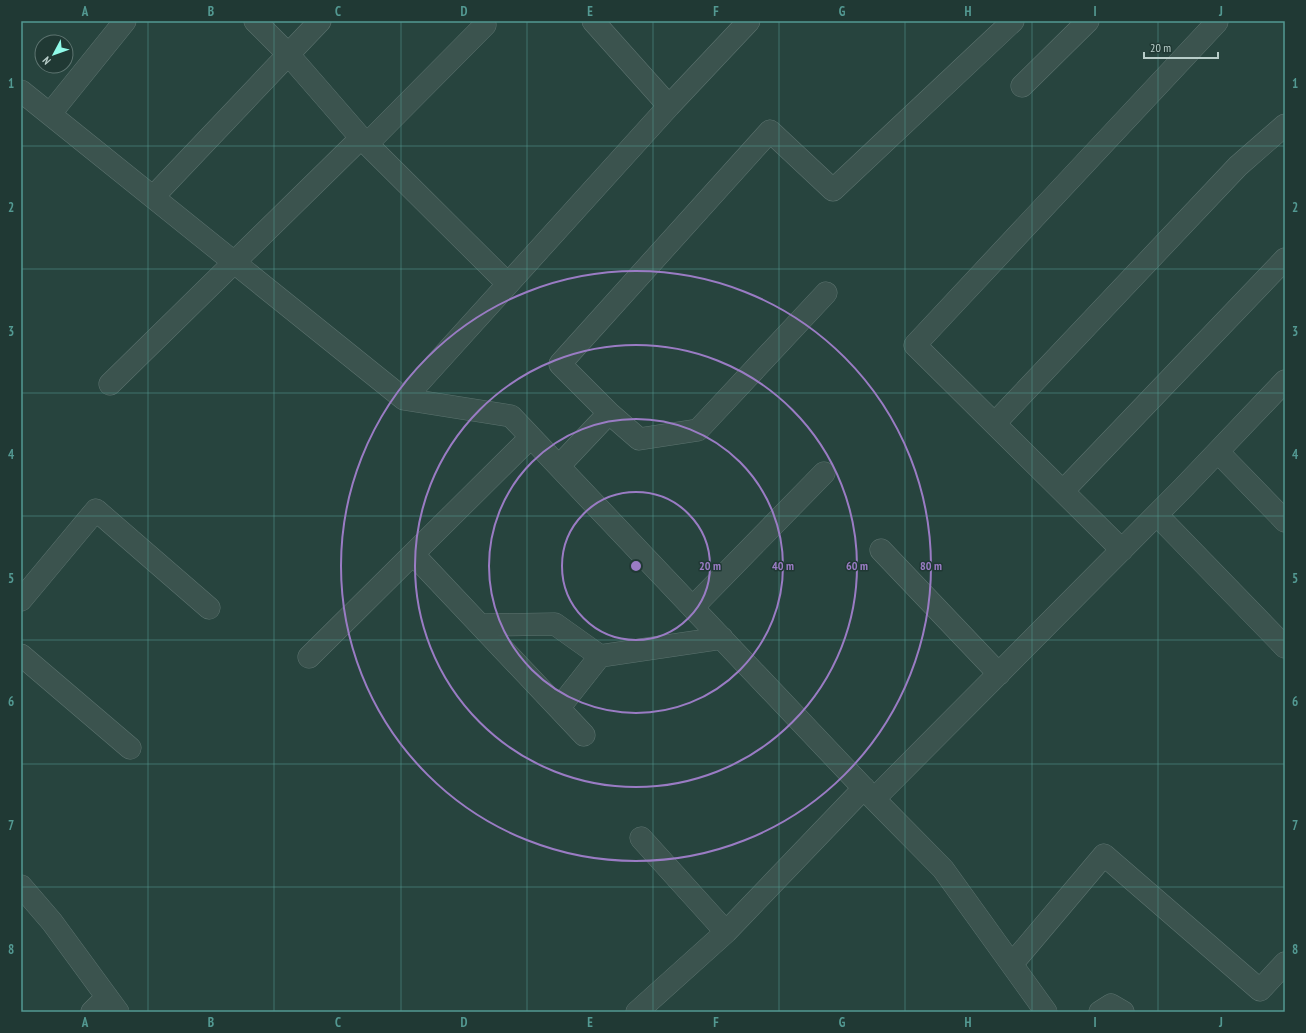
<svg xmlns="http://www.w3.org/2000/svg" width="1306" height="1033" viewBox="0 0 1306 1033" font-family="'PT Sans Narrow',sans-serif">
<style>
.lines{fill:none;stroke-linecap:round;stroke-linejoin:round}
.minor-casing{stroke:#5c736f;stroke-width:23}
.minor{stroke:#3b534e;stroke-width:22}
.grid{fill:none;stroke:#539992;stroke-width:1;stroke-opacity:0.55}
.ring{fill:none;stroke:#9a7cc4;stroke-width:2}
.centre{fill:#9a7cc4;stroke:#203934;stroke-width:2}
.ring-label{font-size:12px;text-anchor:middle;font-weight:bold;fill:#9a7cc4;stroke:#203934;stroke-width:3;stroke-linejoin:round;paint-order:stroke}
.neatline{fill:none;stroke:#539992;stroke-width:1.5}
.grid-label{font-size:13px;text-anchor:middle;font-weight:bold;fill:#539992}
</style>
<rect width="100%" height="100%" fill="#27443e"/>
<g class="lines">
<g class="minor-casing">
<path id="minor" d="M1022 86 1088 21
M21 91 404 399 511 416 874 799 943 869 1046 1012
M669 106 749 21
M50 114 125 21
M361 138 508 284
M367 144 485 25
M153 197 320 21
M110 384 361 138 288 54 255 21
M404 399 669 106 593 21
M609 413 560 364 770 131 833 190 1013 21
M995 423 1238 166 1285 125
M1218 452 1285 521
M559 466 609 413 639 439 698 430 826 293
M1063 491 1285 259
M1157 515 1285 647
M881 550 999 674
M1122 550 915 345 1217 22 1216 21
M413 554 584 735
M21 600 96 510 209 608
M693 607 824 473
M481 625 555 624 600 656 722 638
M21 655 130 748
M309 657 531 437
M559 708 600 656
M874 799 1183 488 1285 381
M641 838 726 932
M21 886 52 922 118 1012
M1012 964 1104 855 1260 990 1285 963
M92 1012 107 997
M637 1012 726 932 864 788
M1100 1012 1111 1005 1123 1012"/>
</g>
<use href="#minor" class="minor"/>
</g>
<path class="grid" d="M148 21V1012M274 21V1012M401 21V1012M527 21V1012M653 21V1012M779 21V1012M905 21V1012M1032 21V1012M1158 21V1012M21 146H1285M21 269H1285M21 393H1285M21 516H1285M21 640H1285M21 764H1285M21 887H1285"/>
<g class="ring">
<circle cx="636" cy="566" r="74"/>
<circle cx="636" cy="566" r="147"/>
<circle cx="636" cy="566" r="221"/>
<circle cx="636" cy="566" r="295"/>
</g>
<circle cx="636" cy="566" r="6" class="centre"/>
<g class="ring-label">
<text x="710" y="570">20 m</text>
<text x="783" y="570">40 m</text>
<text x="857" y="570">60 m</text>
<text x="931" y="570">80 m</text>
</g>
<rect width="1306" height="1033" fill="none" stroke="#203934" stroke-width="44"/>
<g transform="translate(54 54) rotate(229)"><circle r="19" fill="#203934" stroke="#5d7470"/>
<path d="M0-3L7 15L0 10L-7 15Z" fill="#90fae8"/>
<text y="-6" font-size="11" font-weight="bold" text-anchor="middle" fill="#b8cdc9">N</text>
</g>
<path d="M1144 52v6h74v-6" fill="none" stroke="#b8cdc9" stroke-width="2"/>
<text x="1150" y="52" font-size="12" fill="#b8cdc9" stroke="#203934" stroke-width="3" paint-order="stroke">20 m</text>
<rect x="22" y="22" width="1262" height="989" class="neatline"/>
<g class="grid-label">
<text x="85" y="16">A</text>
<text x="211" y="16">B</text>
<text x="338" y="16">C</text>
<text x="464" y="16">D</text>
<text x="590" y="16">E</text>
<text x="716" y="16">F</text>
<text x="842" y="16">G</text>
<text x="968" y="16">H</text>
<text x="1095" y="16">I</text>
<text x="1221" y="16">J</text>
<text x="11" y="88">1</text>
<text x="1295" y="88">1</text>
<text x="11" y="212">2</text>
<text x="1295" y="212">2</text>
<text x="11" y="336">3</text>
<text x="1295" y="336">3</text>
<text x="11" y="459">4</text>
<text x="1295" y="459">4</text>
<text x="11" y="583">5</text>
<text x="1295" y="583">5</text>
<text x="11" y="706">6</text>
<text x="1295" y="706">6</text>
<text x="11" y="830">7</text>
<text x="1295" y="830">7</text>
<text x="11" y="954">8</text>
<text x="1295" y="954">8</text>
<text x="85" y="1027">A</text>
<text x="211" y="1027">B</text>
<text x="338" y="1027">C</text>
<text x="464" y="1027">D</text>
<text x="590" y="1027">E</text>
<text x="716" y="1027">F</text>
<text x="842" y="1027">G</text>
<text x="968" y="1027">H</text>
<text x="1095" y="1027">I</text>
<text x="1221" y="1027">J</text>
</g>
</svg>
